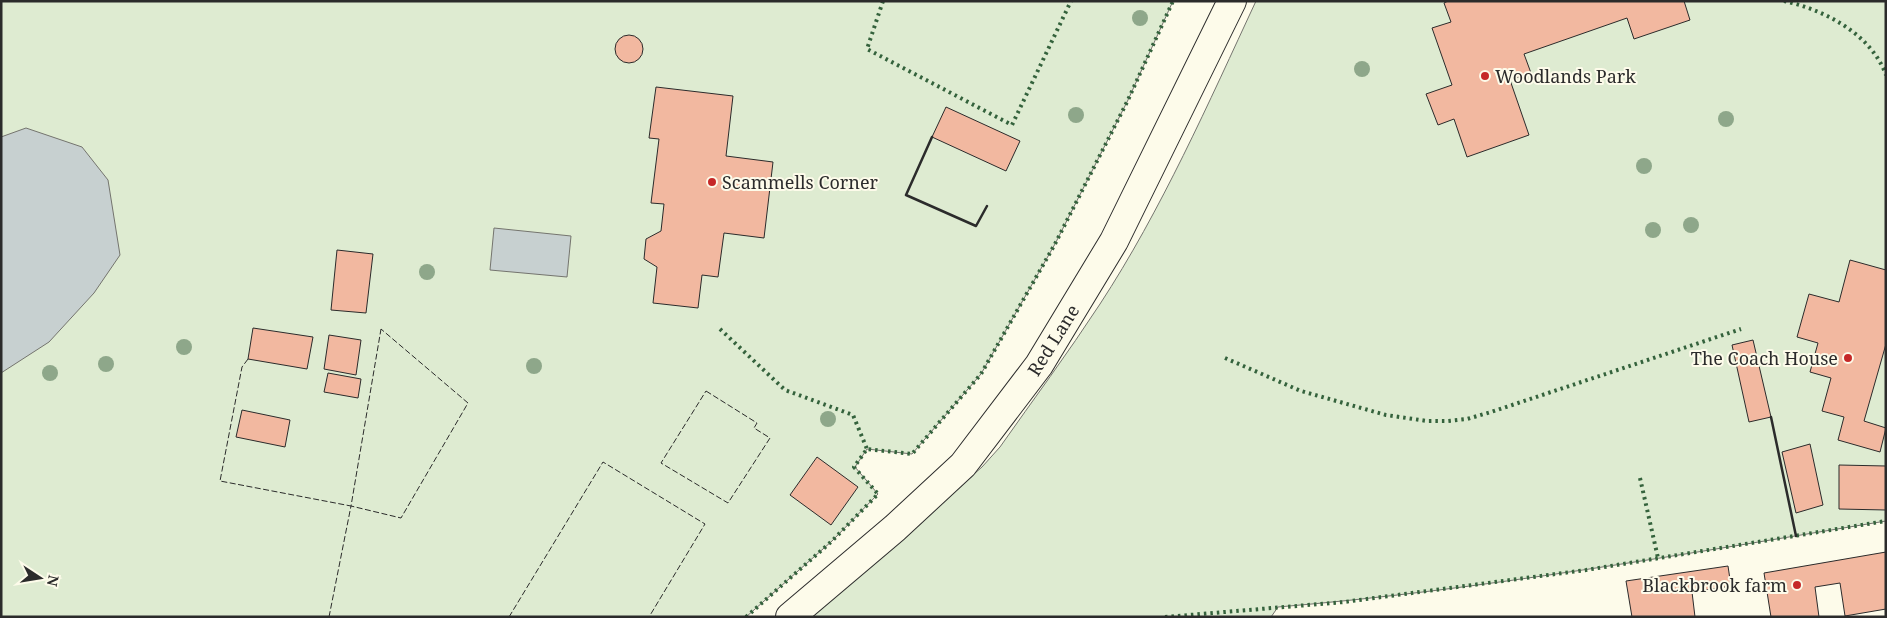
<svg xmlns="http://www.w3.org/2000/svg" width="1887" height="618" viewBox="0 0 1887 618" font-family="'Noto Serif',serif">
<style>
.green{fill:#deebd1;stroke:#74746e}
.water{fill:#c7d0d0;stroke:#74746e}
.building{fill:#f2b8a0;stroke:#2b2b2b}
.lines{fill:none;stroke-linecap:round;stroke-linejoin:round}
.secondary-casing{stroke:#2b2b2b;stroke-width:30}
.secondary{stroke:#fdfbea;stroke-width:28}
.hedge{stroke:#34623c;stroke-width:4;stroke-dasharray:2.5 4;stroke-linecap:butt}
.fence{stroke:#2b2b2b;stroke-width:1;stroke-dasharray:6 2.5;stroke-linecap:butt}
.wall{stroke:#2b2b2b;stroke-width:2.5}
.tree{fill:#8ea78a}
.poi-dot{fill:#c62828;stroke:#fdfbea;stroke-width:2}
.labels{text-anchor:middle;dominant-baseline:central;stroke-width:4;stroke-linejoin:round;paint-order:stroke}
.poi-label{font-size:18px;fill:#2b2b2b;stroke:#fdfbea;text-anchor:start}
.street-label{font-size:18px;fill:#2b2b2b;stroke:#fdfbea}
</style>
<rect width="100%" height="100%" fill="#fdfbea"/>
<path class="green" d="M1 1H1173L1128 100 1055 244 981 374 912 454 867 449 855 467 878 494 832 541 746 617H1Z
M1256 1H1886V521C1684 554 1482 590 1278 607L1271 617H811L982 467 1000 447C1033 400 1068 353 1100 304 1161 211 1209 102 1256 1Z"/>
<path class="water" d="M26 128 82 147 108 180 120 255 94 293 49 342 1 373V137Z
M494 228 571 236 567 277 490 270Z"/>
<path class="building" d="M1448 1H1684L1690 20 1634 39 1627 18 1524 54 1531 73 1510 80 1529 135 1467 157 1454 119 1438 125 1426 94 1452 85 1432 28 1451 22 1444 3Z
M615 49a14 14 0 1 1 28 0a14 14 0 1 1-28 0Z
M656 87 733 96 726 156 773 162 764 238 724 233 718 277 702 275 698 308 653 303 657 267 644 259 646 239 661 231 664 204 651 203 659 139 649 138Z
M946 107 1020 141 1006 171 932 137Z
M337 250 373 254 366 313 331 310Z
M1850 260 1886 270V344L1864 421 1886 428 1880 452 1838 440 1844 417 1822 411 1831 378 1810 372 1818 343 1797 337 1809 294 1839 302Z
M253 328 313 337 307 369 248 359Z
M329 335 361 340 356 375 324 369Z
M1753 340 1771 417 1749 422 1732 345Z
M328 373 361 379 358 398 324 392Z
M242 410 290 420 285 447 236 437Z
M1810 444 1823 505 1796 513 1782 452Z
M817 457 858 487 831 525 790 495Z
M1839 465 1886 466V510L1839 509Z
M1886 552V609L1845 616 1840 583 1815 587 1819 617H1771L1764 573Z
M1728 566 1731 586 1692 592 1695 617H1632L1626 581Z"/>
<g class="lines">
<g class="secondary-casing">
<path id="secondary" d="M790 617 895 528 963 465 1039 365 1114 241 1232 1"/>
</g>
<use href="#secondary" class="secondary"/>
<path class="hedge" d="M883 1 867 49 1012 125 1071 1
M1784 1C1825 10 1871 34 1886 75
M720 329 785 390 853 415 867 449
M1225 358 1301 391 1386 415 1427 421H1448L1467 419 1491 412 1741 329
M1640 478 1658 558
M746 617 832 541 878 494 854 467 867 449 912 454 981 374 1055 244 1128 100 1173 1
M1165 617 1344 602 1586 570 1886 521"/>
<path class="fence" d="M248 359 242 367 220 481 351 506 381 329
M706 391 757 423 754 428 770 438 728 503 661 463Z
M329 617 351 506 401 518 468 403 381 329
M509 617 603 462 705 524 649 617"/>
<path class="wall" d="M932 137 906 195 976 226 987 206
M1771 417 1796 536"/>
</g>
<g class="tree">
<circle cx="1140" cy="18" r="8"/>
<circle cx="1362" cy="69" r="8"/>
<circle cx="1076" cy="115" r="8"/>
<circle cx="1726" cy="119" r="8"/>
<circle cx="1644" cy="166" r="8"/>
<circle cx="1691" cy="225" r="8"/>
<circle cx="1653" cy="230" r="8"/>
<circle cx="427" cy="272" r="8"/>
<circle cx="184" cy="347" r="8"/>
<circle cx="106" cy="364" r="8"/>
<circle cx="534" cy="366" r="8"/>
<circle cx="50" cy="373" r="8"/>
<circle cx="828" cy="419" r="8"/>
</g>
<g class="poi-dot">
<circle cx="1485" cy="76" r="5"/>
<circle cx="712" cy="182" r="5"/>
<circle cx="1848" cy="358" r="5"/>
<circle cx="1797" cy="585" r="5"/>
</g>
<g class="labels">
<g class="poi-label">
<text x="1495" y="76">Woodlands Park</text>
<text x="722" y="182">Scammells Corner</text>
<text x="1838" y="358" text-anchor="end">The Coach House</text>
<text x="1787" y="585" text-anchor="end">Blackbrook farm</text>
</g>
<g class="street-label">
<text transform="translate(1053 340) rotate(-58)">Red Lane</text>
</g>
</g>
<rect width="1887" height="618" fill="none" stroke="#2b2b2b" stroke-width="5"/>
<g transform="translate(40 578) rotate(102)" stroke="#fdfbea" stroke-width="4" paint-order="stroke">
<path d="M0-4L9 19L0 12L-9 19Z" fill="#2b2b2b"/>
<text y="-8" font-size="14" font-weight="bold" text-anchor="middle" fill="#2b2b2b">N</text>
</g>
</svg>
